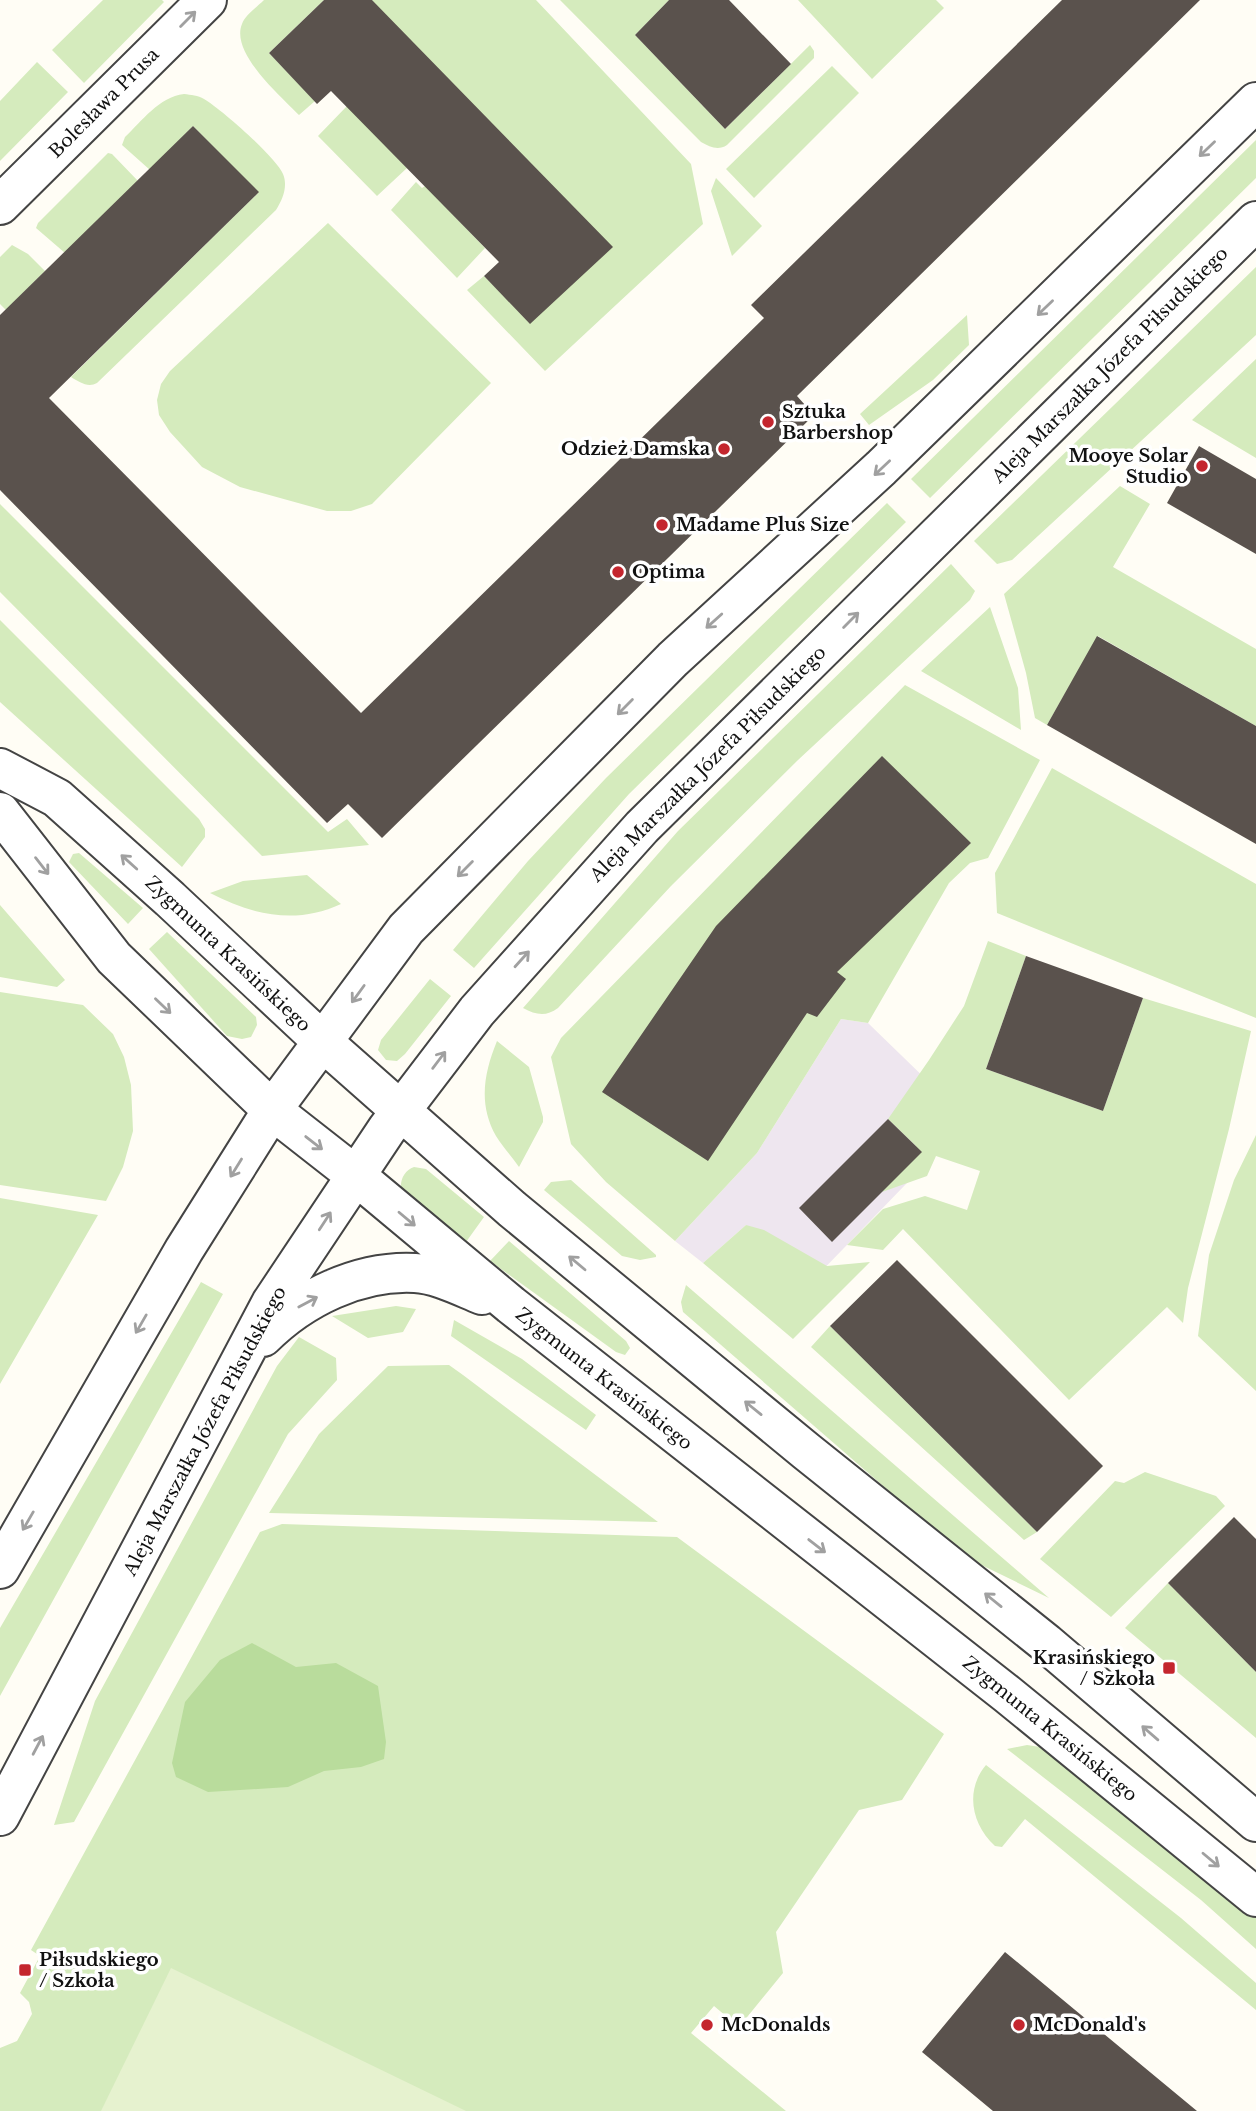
<svg xmlns="http://www.w3.org/2000/svg" width="1256" height="2111" viewBox="0 0 1256 2111" font-family="'Libre Baskerville',serif">
<style>
.industrial{fill:#eee6ef}
.green{fill:#d5ebbd}
.forest{fill:#b9dc9c}
.pitch{fill:#e6f2cf}
.building{fill:#5a524d}
.lines{fill:none;stroke-linecap:round;stroke-linejoin:round}
.minor-casing{stroke:#444;stroke-width:42}
.tertiary-casing{stroke:#444;stroke-width:42}
.minor{stroke:#fff;stroke-width:38}
.tertiary{stroke:#fff;stroke-width:38}
.oneway{stroke:#a0a0a0}
.poi-dot{fill:#c4262e;stroke:#fff;stroke-width:2.5}
.labels{text-anchor:middle;dominant-baseline:central;stroke-width:7;stroke-linejoin:round;paint-order:stroke}
.street-label{font-size:18px;fill:#111;stroke:#fff}
.poi-label{font-size:18px;font-weight:bold;fill:#111;stroke:#fff;text-anchor:start}
</style>
<rect width="100%" height="100%" fill="#fffdf5"/>
<path class="industrial" d="M841 1019 868 1023 968 1120 812 1281 746 1225 703 1263 675 1241 757 1153Z"/>
<path class="green" d="M103 0H162L164 2 84 83 52 50Z
M264 0H324L269 53 315 101 299 115C281 96 230 53 242 24 245 15 257 7 264 0Z
M372 0H536L691 164 703 224 545 371 467 290 484 276 530 323Z
M560 0H669L635 35 725 129 810 45 814 51V58L727 145C718 151 710 147 701 142Z
M798 0H936L944 8 872 79Z
M37 62 68 92 0 161V101Z
M832 66 859 93 754 198 726 169Z
M184 94C191 95 198 95 204 99 221 109 276 157 283 174 288 186 283 199 276 210L97 383C88 388 79 382 71 377L258 193 193 126 150 170 122 145 125 137C142 121 159 97 184 94Z
M347 106 407 168 377 196 318 136Z
M1256 140V178L930 498 911 479Z
M108 153 112 154 138 181 65 253 36 228 38 223Z
M716 178 762 226 732 256 711 191Z
M416 182 422 188 425 186 485 248 457 278 391 210Z
M328 223 491 383 372 504 351 511H327L240 487 202 467 170 432 159 415 157 400 161 384 170 371Z
M12 245 28 254 45 271 6 310 0 304V257Z
M1256 267V335L1012 560 997 564 974 541Z
M967 315 969 345 933 380 869 425 860 414Z
M1256 359V458L1192 420Z
M1120 486 1150 504 1113 567 1256 649V726L1098 636 1047 725 1035 718 1026 673 1004 594Z
M887 503 906 522 629 794 474 968 453 950 528 861 606 778Z
M0 504 328 832 347 819 369 845 262 856 0 592Z
M951 564 975 591 970 600 798 760 671 886 558 1008C546 1017 536 1015 523 1008L678 831Z
M990 607 1018 688 1021 730 921 671Z
M0 620 199 819 205 829V837L182 867 0 702Z
M905 685 1040 760 988 858 970 863 949 883 868 1023 841 1019 757 1153 675 1241 606 1182 571 1144 551 1057 561 1038Z
M1052 768 1256 884V1018L997 913 995 873Z
M79 853 143 908 128 924 69 862 73 854Z
M307 875 341 904C296 925 252 915 210 893L243 881Z
M0 905 65 980 57 987 0 977Z
M167 932 256 1017 257 1025 251 1037 242 1039 227 1036 149 949Z
M988 941 1026 956 986 1069 1103 1111 1143 998 1251 1031 1229 1129 1188 1288 1183 1323 1167 1307 1069 1400 903 1229 883 1250 847 1245 883 1209 925 1196 967 1210 980 1171 936 1156 927 1176 882 1192 916 1146 888 1119 929 1060 964 1006Z
M430 979 451 996 405 1054 397 1061 386 1060 378 1050 381 1040Z
M0 992 83 1005 113 1034 124 1057 131 1085 133 1131 123 1167 106 1201 0 1185Z
M497 1041 529 1067 543 1117V1122L519 1167C512 1157 503 1147 496 1136 478 1104 484 1073 497 1041Z
M1256 1135V1391L1198 1336 1209 1255 1234 1180Z
M414 1167 426 1169 484 1217 466 1242 401 1189C400 1179 405 1170 414 1167Z
M571 1180 656 1255V1257L640 1260 622 1256 544 1190 551 1182Z
M0 1198 98 1215 0 1384Z
M746 1225 764 1230 827 1266 870 1262 793 1339 703 1263Z
M509 1241 626 1341 630 1348 625 1355 616 1352 490 1261Z
M201 1282 223 1294 0 1696V1628Z
M686 1285 1049 1598 965 1557 683 1312 681 1302Z
M396 1306 416 1309 403 1332 368 1338 332 1316Z
M454 1320 522 1359 596 1415 586 1430 451 1336Z
M830 1326 1037 1532 1024 1540 811 1347Z
M299 1337 336 1358 337 1380 288 1434 74 1822 54 1825 95 1701 277 1366Z
M449 1365 463 1375 658 1522 269 1513 319 1434 388 1366Z
M1145 1472 1216 1496 1225 1506 1111 1617 1040 1559 1115 1481 1124 1483Z
M282 1524 677 1537 944 1734 902 1800 859 1810 776 1932 783 1973 739 2027 714 2006 691 2033 786 2111H0V2048L17 2041 32 2014 29 2002 20 1993 40 1956 31 1950 260 1532Z
M1168 1583 1256 1672V1738L1125 1628Z
M1027 1745 1047 1748 1256 1915V1949L1201 1900 1007 1749Z
M986 1765 1181 1918 1256 1983V2010L1025 1819 1002 1847 995 1846C971 1824 965 1790 986 1765Z"/>
<path class="forest" d="M252 1643 296 1667 336 1663 378 1686 386 1742 384 1759 361 1767 324 1771 288 1787 208 1792 176 1777 172 1763 185 1702 220 1660Z"/>
<path class="pitch" d="M171 1968 466 2111H101Z"/>
<path class="building" d="M324 0H372L613 247 530 324 484 276 499 262 331 91 317 104 269 53Z
M669 0H729L791 64 725 129 635 35Z
M1062 0H1200L797 396 814 415 382 838 348 804 327 823 0 490V315L193 126 259 192 49 398 361 713 764 318 751 305Z
M1199 446 1256 479V554L1167 503Z
M1097 636 1256 726V844L1047 725Z
M882 756 971 843 837 972 846 979 817 1017 807 1013 708 1161 602 1092 716 926Z
M1026 956 1143 998 1103 1111 986 1069Z
M888 1119 922 1152 832 1242 799 1208Z
M897 1260 1103 1466 1037 1532 830 1326Z
M1234 1517 1256 1539V1672L1168 1583Z
M1005 1952 1197 2111H993L922 2052Z"/>
<g class="lines">
<g class="minor-casing">
<path id="minor" d="M0 205 207 0"/>
</g>
<g class="tertiary-casing">
<path id="tertiary" d="M0 768 57 798 170 899 323 1042 512 1209 806 1451 1046 1643 1256 1822
M0 812 114 958 272 1110 355 1175 511 1305 1007 1694 1256 1897
M263 1337C302 1298 359 1270 415 1273 437 1274 462 1287 482 1295
M0 1569 184 1250 272 1110 406 929 673 659 881 468 1256 102
M0 1816 271 1303 387 1129 477 1011 642 827 1256 221"/>
</g>
<use href="#minor" class="minor"/>
<use href="#tertiary" class="tertiary"/>
</g>
<defs><path id="oneway-shaft" d="M-6 0H5M1.5-3L5.5 0L1.5 3" fill="none" stroke-width="1.6" stroke-linecap="round" stroke-linejoin="round" transform="scale(1.75)"/></defs>
<g class="oneway">
<use href="#oneway-shaft" transform="translate(188 19) rotate(-45)"/>
<use href="#oneway-shaft" transform="translate(1207 149) rotate(136)"/>
<use href="#oneway-shaft" transform="translate(1045 308) rotate(136)"/>
<use href="#oneway-shaft" transform="translate(882 468) rotate(137)"/>
<use href="#oneway-shaft" transform="translate(851 620) rotate(-45)"/>
<use href="#oneway-shaft" transform="translate(714 621) rotate(138)"/>
<use href="#oneway-shaft" transform="translate(625 707) rotate(135)"/>
<use href="#oneway-shaft" transform="translate(129 862) rotate(-138)"/>
<use href="#oneway-shaft" transform="translate(42 866) rotate(52)"/>
<use href="#oneway-shaft" transform="translate(465 869) rotate(135)"/>
<use href="#oneway-shaft" transform="translate(522 959) rotate(-48)"/>
<use href="#oneway-shaft" transform="translate(358 994) rotate(126)"/>
<use href="#oneway-shaft" transform="translate(163 1006) rotate(44)"/>
<use href="#oneway-shaft" transform="translate(439 1060) rotate(-53)"/>
<use href="#oneway-shaft" transform="translate(314 1143) rotate(38)"/>
<use href="#oneway-shaft" transform="translate(236 1168) rotate(122)"/>
<use href="#oneway-shaft" transform="translate(407 1219) rotate(40)"/>
<use href="#oneway-shaft" transform="translate(325 1221) rotate(-57)"/>
<use href="#oneway-shaft" transform="translate(577 1263) rotate(-140)"/>
<use href="#oneway-shaft" transform="translate(308 1302) rotate(-28)"/>
<use href="#oneway-shaft" transform="translate(141 1324) rotate(120)"/>
<use href="#oneway-shaft" transform="translate(753 1408) rotate(-141)"/>
<use href="#oneway-shaft" transform="translate(28 1521) rotate(120)"/>
<use href="#oneway-shaft" transform="translate(817 1546) rotate(38)"/>
<use href="#oneway-shaft" transform="translate(993 1600) rotate(-141)"/>
<use href="#oneway-shaft" transform="translate(1150 1733) rotate(-139)"/>
<use href="#oneway-shaft" transform="translate(38 1745) rotate(-62)"/>
<use href="#oneway-shaft" transform="translate(1211 1860) rotate(40)"/>
</g>
<g class="poi-dot">
<circle cx="768" cy="422" r="7"/>
<circle cx="724" cy="449" r="7"/>
<circle cx="1202" cy="466" r="7"/>
<circle cx="662" cy="525" r="7"/>
<circle cx="618" cy="572" r="7"/>
<rect x="1162" y="1661" width="14" height="14" rx="3.5"/>
<rect x="18" y="1963" width="14" height="14" rx="3.5"/>
<circle cx="707" cy="2025" r="7"/>
<circle cx="1019" cy="2025" r="7"/>
</g>
<g class="labels">
<g class="street-label">
<text transform="translate(104 103) rotate(-45)">Bolesława Prusa</text>
<text transform="translate(1110 365) rotate(-45)">Aleja Marszałka Józefa Piłsudskiego</text>
<text transform="translate(708 764) rotate(-45)">Aleja Marszałka Józefa Piłsudskiego</text>
<text transform="translate(228 954) rotate(43)">Zygmunta Krasińskiego</text>
<text transform="translate(604 1379) rotate(38)">Zygmunta Krasińskiego</text>
<text transform="translate(205 1431) rotate(-62)">Aleja Marszałka Józefa Piłsudskiego</text>
<text transform="translate(1050 1729) rotate(39)">Zygmunta Krasińskiego</text>
</g>
<g class="poi-label">
<text x="782" y="412">Sztuka<tspan x="782" dy="21">Barbershop</tspan></text>
<text x="710" y="449" text-anchor="end">Odzież Damska</text>
<text x="1188" y="456" text-anchor="end">Mooye Solar<tspan x="1188" dy="21">Studio</tspan></text>
<text x="676" y="525">Madame Plus Size</text>
<text x="632" y="572">Optima</text>
<text x="1155" y="1658" text-anchor="end">Krasińskiego<tspan x="1155" dy="21">/ Szkoła</tspan></text>
<text x="39" y="1960">Piłsudskiego<tspan x="39" dy="21">/ Szkoła</tspan></text>
<text x="721" y="2025">McDonalds</text>
<text x="1033" y="2025">McDonald's</text>
</g>
</g>
</svg>
